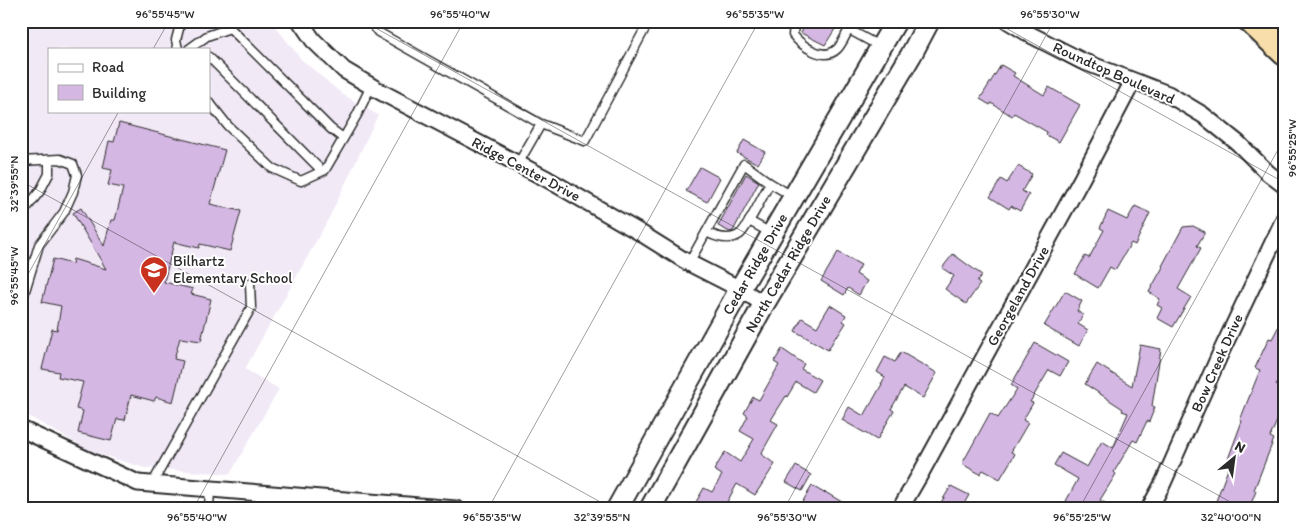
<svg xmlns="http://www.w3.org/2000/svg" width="1306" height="530" viewBox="0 0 1306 530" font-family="Itim,sans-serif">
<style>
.built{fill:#f2e9f7;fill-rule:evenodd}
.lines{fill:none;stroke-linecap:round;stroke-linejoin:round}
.stream{stroke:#6b88a2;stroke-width:4}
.building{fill:#d5b7e4;stroke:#2b2b2b}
.service-casing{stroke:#2b2b2b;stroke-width:11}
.minor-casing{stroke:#2b2b2b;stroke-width:19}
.secondary-casing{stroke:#2b2b2b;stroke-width:24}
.motorway-casing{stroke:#2b2b2b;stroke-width:30}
.service{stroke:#fff;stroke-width:8}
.minor{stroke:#fff;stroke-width:15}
.secondary{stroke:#fff;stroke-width:20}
.motorway{stroke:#f8deab;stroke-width:26}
.ticks{fill:none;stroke:#2b2b2b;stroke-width:1;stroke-opacity:0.45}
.labels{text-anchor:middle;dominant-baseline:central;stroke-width:4;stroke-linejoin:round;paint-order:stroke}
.street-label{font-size:15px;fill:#2b2b2b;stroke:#fff}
.poi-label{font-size:15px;fill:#2b2b2b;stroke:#fff;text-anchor:start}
.neatline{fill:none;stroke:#2b2b2b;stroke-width:2}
.ticks-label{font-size:12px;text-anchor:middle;fill:#2b2b2b}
</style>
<rect width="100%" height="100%" fill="#fff"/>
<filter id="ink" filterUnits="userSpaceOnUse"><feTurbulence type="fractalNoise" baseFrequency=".02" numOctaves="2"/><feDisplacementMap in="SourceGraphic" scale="10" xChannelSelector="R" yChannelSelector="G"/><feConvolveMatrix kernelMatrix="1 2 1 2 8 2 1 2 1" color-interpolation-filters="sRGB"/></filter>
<g filter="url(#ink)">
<path class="built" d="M21 21H271L301 59 342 94 378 115 329 218 245 369 279 389 230 474 145 468 92 452 21 412ZM49 49H209V111H49Z"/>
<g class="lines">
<path class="stream" d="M1285 464 1282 468 1285 475
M1264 509V508L1285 502"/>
</g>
<path class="building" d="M808 21H840L825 45 801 33Z
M1001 65 1015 73 1013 76 1044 95 1049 87 1080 105 1059 142 1046 135 1047 132 1014 113 1012 116 991 103 990 105 980 99Z
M119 123 225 150 210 204 241 211 230 251 200 244 199 248 174 242 164 282 193 289 191 294 211 299 201 341 180 338 174 359 183 361 173 402 156 397 154 401 131 395 125 420 117 419 111 441 78 433 83 411 76 409 83 382 58 377 59 372 42 369 52 329 57 330 61 306 42 302 53 259 72 264 73 259 106 269 73 213 81 208 104 246 111 220H115L123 188 108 185 112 170 103 168 109 141 114 142Z
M744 140 765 152 758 164 737 153Z
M1018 166 1032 174 1022 191 1029 195 1020 211 1011 206 1009 209 990 197 1001 179 1007 183Z
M700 167 720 178 707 202 686 191Z
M746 174 759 182 733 231 730 232 718 226Z
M1135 206 1150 213 1135 245 1131 243 1115 270 1110 267 1098 288 1075 274 1085 256 1089 258 1104 230 1100 228 1108 211 1127 220Z
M1193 226 1205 232 1197 246 1201 248 1178 289 1191 297 1173 327 1157 318 1162 308 1157 305 1160 299 1149 292 1163 267 1162 266 1183 227Z
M838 252 861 265 856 274 867 281 859 295 848 288 844 295 821 281Z
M953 254 982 275 977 282 980 284 966 304 945 289 954 276 942 268Z
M1065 291 1082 301 1077 311 1083 315 1078 324 1088 330 1079 346 1044 326Z
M830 305 846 315 843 321 846 323 837 337 836 336 828 350 795 331 802 318 817 327Z
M1285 314V367L1276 385 1283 388 1277 402 1284 405 1270 437 1274 439 1254 490 1256 491 1249 509H1213L1231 461 1228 459 1242 421 1240 420 1260 370 1255 368 1269 338 1272 339Z
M1035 343 1068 362 1060 376 1049 370 1030 402 1033 403 1023 420 1028 423 1011 452 1015 454 1000 479 983 470 980 474 962 464 990 413 998 418 1017 389 1011 385Z
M1140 345 1161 349 1152 406 1155 407 1149 422 1147 421 1137 442 1133 440 1114 472 1116 474 1100 500 1116 509H1079L1066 501 1078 479 1054 465 1061 453 1087 467 1102 441 1113 448 1128 413 1122 411 1123 409 1085 384 1097 364 1132 386Z
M782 349 804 364 801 369 820 380 813 392 796 382 787 397 786 396 771 420 778 424 761 454 775 464 755 495 737 484 723 509H709L696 502 704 488 712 492 722 475 714 470 725 452 740 462 754 439 740 431 748 416 744 413 753 397 759 400 779 365 774 362Z
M901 352 937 373 923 398 904 387 891 409 894 411 877 440 842 420 849 407 864 416 882 384H881L885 377 877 372 885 357 895 362Z
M796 466 811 475 802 491 786 482Z
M812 486 824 493 825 492 842 502 838 509H798Z
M951 486 969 495 961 509H937Z"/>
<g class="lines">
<g class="service-casing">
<path id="service" d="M370 21 378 32 541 124 585 141 649 21
M795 21 794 24 793 35C802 46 824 62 837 49 842 45 849 28 853 21
M848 29 879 46
M178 49 176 40 181 21
M189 49 207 36 230 28 331 129 343 138
M209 57 322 171
M209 102 228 126 272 168 301 181 325 170 357 115 371 86
M21 161 60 159 73 164 77 175 73 192 64 212 39 245 21 304
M518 164 541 124
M21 215 40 191 49 174V160
M749 221 771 233
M706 232C716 237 729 242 740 234 747 229 764 193 770 183L792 196
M689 263 744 164 770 183
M152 484 251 308 250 283
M209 509 210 489"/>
</g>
<g class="minor-casing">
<path id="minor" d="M300 21 313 40 344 70 381 92 547 179 639 232 687 262 740 289 764 304
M1008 21 1031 35 1082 61 1168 94 1203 115 1238 143 1268 173 1285 186
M21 429 138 483 456 509
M900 509 922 471 1082 178 1133 81
M1149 509 1163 483 1221 352 1285 217"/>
</g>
<g class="secondary-casing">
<path id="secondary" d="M617 509 740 289 896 21
M650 509 764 304 911 55 929 21"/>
</g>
<g class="motorway-casing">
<path id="motorway" d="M1252 21 1285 52"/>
</g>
<use href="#service" class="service"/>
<use href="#minor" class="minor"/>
<use href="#secondary" class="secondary"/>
<use href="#motorway" class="motorway"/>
</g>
</g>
<path class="ticks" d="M363 21 1243 509M993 21 1285 183M153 49 169 21M21 181 613 509M21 287 119 111M193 509 464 21M488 509 759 21M784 509 1054 21M1079 509 1285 137"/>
<defs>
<g id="school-pin" transform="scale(1.4375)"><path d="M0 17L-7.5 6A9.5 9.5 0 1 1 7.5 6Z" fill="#c8321e" stroke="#fff"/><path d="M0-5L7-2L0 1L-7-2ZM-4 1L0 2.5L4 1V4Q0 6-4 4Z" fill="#fff"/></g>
</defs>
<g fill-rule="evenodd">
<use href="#school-pin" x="154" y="270"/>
</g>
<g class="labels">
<g class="street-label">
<text transform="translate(1114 73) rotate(24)">Roundtop Boulevard</text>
<text transform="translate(526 169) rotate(28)">Ridge Center Drive</text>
<text transform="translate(755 264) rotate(-60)">Cedar Ridge Drive</text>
<text transform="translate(788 264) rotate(-60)">North Cedar Ridge Drive</text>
<text transform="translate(1018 296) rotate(-61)">Georgeland Drive</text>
<text transform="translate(1217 363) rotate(-66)">Bow Creek Drive</text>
</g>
<g class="poi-label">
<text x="173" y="261">Bilhartz<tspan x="173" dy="17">Elementary School</tspan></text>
</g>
</g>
<rect width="1306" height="530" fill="none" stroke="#fff" stroke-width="55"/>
<rect x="48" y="48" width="162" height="65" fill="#ffffff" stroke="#aaaaaa"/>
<rect x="58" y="64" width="25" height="8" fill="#ffffff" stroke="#aaaaaa"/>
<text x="92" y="72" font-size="15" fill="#2b2b2b">Road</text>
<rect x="58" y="85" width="25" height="15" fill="#d5b7e4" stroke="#aaaaaa"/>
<text x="92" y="98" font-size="15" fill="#2b2b2b">Building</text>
<g transform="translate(1234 458) rotate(29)" stroke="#ffffff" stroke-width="4" paint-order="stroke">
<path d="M0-4L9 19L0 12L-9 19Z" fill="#2b2b2b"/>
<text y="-8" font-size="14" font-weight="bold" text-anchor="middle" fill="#2b2b2b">N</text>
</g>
<rect x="28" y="28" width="1250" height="474" class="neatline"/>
<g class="ticks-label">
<text x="165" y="18">96°55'45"W</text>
<text x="460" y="18">96°55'40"W</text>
<text x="755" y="18">96°55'35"W</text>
<text x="1050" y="18">96°55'30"W</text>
<text transform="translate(1292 148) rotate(-90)" y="4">96°55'25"W</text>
<text transform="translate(14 184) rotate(-90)" y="4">32°39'55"N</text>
<text transform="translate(14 276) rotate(-90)" y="4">96°55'45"W</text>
<text x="197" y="521">96°55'40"W</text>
<text x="492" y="521">96°55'35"W</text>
<text x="602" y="521">32°39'55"N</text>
<text x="787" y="521">96°55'30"W</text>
<text x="1082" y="521">96°55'25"W</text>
<text x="1231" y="521">32°40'00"N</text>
</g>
</svg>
